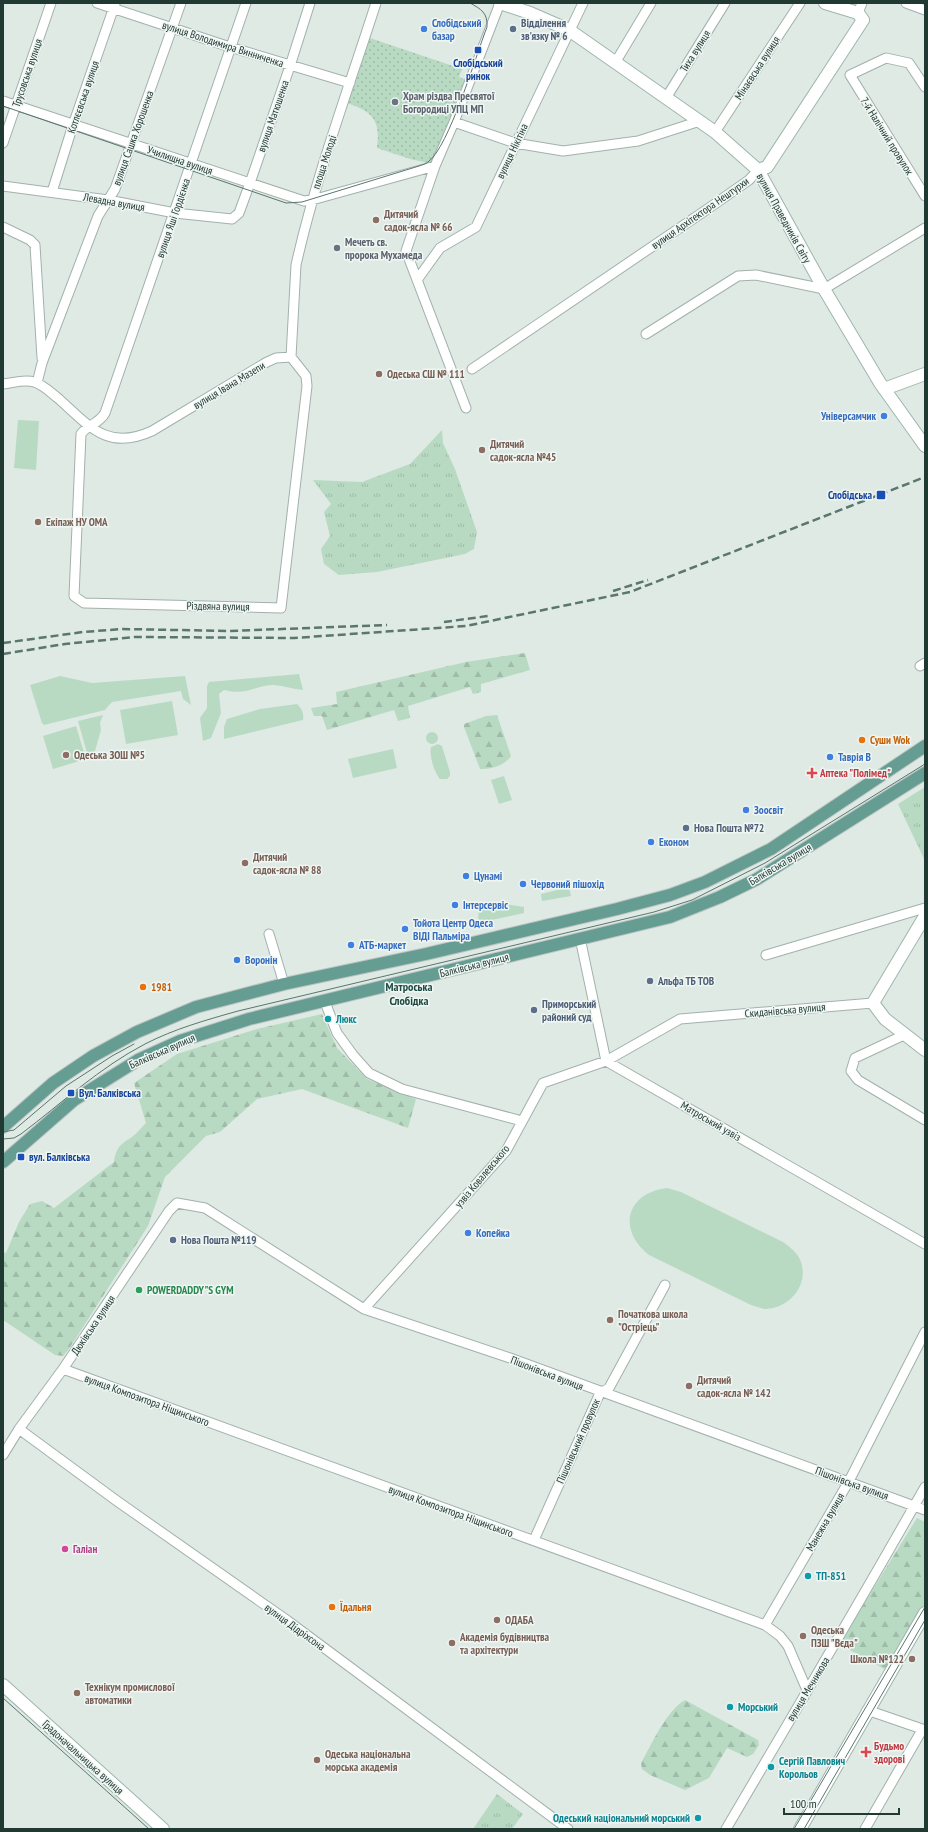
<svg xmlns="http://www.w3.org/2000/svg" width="928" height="1832" viewBox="0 0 928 1832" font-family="'PT Sans Narrow',sans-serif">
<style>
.grass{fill:#b8dac3}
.forest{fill:url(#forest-firs)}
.park{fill:url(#park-tufts)}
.garden{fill:url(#garden-dots)}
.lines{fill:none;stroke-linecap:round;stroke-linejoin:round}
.street-casing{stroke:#a2b1ac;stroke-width:11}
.secondary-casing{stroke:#9fb5ae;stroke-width:14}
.primary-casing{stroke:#bcc4c2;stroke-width:14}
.street{stroke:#fff;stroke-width:9}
.secondary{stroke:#fff;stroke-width:12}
.primary{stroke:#659d92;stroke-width:12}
.tram{stroke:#5b756f;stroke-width:1}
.rail{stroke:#5b756f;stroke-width:2.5;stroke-dasharray:8 4;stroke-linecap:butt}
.shop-dot{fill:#3f7fe0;stroke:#eff6f3;stroke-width:1.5}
.service-dot{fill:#5c6f8a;stroke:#eff6f3;stroke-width:1.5}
.transit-dot{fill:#1a4fb4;stroke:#eff6f3;stroke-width:1.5}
.worship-dot{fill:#6b7280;stroke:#eff6f3;stroke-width:1.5}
.education-dot{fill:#8d6e63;stroke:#eff6f3;stroke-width:1.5}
.food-dot{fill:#e8710a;stroke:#eff6f3;stroke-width:1.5}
.health-dot{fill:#e0444e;stroke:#eff6f3;stroke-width:1.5}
.culture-dot{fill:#0f9aa8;stroke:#eff6f3;stroke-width:1.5}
.leisure-dot{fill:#2e9e5b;stroke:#eff6f3;stroke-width:1.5}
.hotel-dot{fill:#d1479c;stroke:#eff6f3;stroke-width:1.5}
.labels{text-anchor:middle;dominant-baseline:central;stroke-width:3;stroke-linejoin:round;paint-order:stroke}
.shop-label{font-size:11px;font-weight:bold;fill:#366cbe;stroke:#eff6f3;text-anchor:start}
.service-label{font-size:11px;font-weight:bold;fill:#4e5e75;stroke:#eff6f3;text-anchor:start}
.street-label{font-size:11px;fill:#213933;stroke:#eff6f3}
.transit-label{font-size:11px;font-weight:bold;fill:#164399;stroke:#eff6f3;text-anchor:start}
.worship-label{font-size:11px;font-weight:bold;fill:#5b616d;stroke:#eff6f3;text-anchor:start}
.education-label{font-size:11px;font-weight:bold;fill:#785e54;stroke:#eff6f3;text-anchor:start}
.food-label{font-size:11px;font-weight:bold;fill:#c56008;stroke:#eff6f3;text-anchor:start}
.health-label{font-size:11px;font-weight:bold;fill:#be3a42;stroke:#eff6f3;text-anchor:start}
.culture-label{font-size:11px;font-weight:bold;fill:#0d838f;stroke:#eff6f3;text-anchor:start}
.leisure-label{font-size:11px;font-weight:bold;fill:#27864d;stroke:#eff6f3;text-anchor:start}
.hotel-label{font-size:11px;font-weight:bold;fill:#b23c85;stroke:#eff6f3;text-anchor:start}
.neighbourhood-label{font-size:12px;font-weight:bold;fill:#1e4a41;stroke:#eff6f3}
</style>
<defs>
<pattern id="forest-firs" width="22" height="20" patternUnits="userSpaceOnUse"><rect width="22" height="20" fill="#b8dac3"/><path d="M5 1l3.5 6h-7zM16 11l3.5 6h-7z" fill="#9ebca8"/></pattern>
<pattern id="park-tufts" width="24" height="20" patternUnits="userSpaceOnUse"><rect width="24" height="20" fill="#b8dac3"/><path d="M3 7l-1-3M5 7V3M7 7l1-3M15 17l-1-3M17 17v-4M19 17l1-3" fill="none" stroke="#9ebca8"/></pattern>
<pattern id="garden-dots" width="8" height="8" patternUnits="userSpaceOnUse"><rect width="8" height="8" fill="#b8dac3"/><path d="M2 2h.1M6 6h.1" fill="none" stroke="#9ebca8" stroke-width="1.8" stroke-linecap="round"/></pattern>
</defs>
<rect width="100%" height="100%" fill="#dfeae5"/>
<path class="grass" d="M18 420 39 421 36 470 14 468Z
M299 674 303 690C293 689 284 686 274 685 255 685 247 696 224 690L219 694 221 713 211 738 203 741 200 718 207 708V686L209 682Z
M60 676 92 683 185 676 191 705 183 699 181 691 112 702 105 710 44 725 42 723 30 685Z
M172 701 178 735 126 744 120 710Z
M297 704C302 709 304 713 303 720L224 739V727L227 719 260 709Z
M103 715 100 723 101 730 93 758 89 760 78 721Z
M76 726 86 759 53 769 43 736Z
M426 738a6 6 0 1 1 12 0a6 6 0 1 1-12 0Z
M438 744 442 746 450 772V776L447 779H440C434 772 429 755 431 747Z
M393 749 397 768 353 778 348 759Z
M504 776 512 800 499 804 491 780Z
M569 887 571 896 542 901 541 894Z
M493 902 524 907V913L478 923 479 904Z
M667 1188 681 1192 783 1242C790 1247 798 1253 801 1262 809 1286 789 1308 766 1309 761 1309 756 1306 751 1305L649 1255C617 1230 626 1193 667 1188Z"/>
<path class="forest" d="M525 653 530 670 481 684V692L473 694 470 687 408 706 410 718 398 721 394 710 327 730 322 716H314L311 708 337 704 336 692 466 662Z
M497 715 511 756C504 766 492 769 480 769L464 727V724L486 716Z
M322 1014 337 1048 367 1079 416 1099 408 1128 302 1089 257 1099 220 1132 206 1136 165 1177 148 1226 69 1349 63 1356 55 1355 3 1320V1252L6 1253 19 1222 30 1204 42 1201 54 1208 114 1162C116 1147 121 1144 132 1137 137 1133 142 1127 146 1123L134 1083 177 1054 257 1029Z
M917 1518 925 1522V1604L886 1670 839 1644Z
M685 1700 758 1740 759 1745 753 1754 747 1757 727 1748 709 1778 685 1790 650 1775 642 1769 641 1763C652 1744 666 1711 685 1700Z"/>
<path class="park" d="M442 430 443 443 455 469 477 532 474 549 465 554 377 572 339 575 324 564 321 549 330 536 324 512 331 504 313 480 362 482 410 464Z
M925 787V861L898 804Z
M497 1794 523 1814 512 1829H473Z"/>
<path class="garden" d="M367 37 462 69 459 77 469 81 433 164 410 159 377 148C381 118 371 111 344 102Z"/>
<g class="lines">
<g class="street-casing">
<path id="street" d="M97 3 230 47 350 83
M246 3 105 413C99 424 87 425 81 434L74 596 84 603 281 608 307 386 306 376 291 357
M906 3 925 10
M858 13 862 3
M615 63 651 3
M925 87 909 63 886 58 850 75 925 196
M666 98 725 3
M3 101 304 201 312 200 435 166
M454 122 515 143 563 151 638 141 700 121
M715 132 800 3
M3 143 51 3
M3 186 108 200 175 213 232 219 239 213 250 183 290 66 310 3
M52 192 73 125 115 4
M3 227 30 240 35 245 42 358
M417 280 440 248 476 227 583 3
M646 334 738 276 756 275 824 289 925 228
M291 357 296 265C316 176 348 90 376 3
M472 369 709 208 749 180 758 170
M37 383 42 363 98 216 115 189 181 3
M3 384C13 383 24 379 34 382 44 385 51 393 59 399 90 427 108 451 152 431L267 362 276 358 291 357
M466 408 406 251 435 166 454 122 500 3
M920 666 925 663
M269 934 284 984
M580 938 606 1061 925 1244
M766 955 925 908
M325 1002 337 1033 353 1055 369 1073 402 1089 522 1121
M904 1035 855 1058 851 1071 858 1080 925 1120
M364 1309 506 1151 543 1083 606 1061 680 1019 873 1003
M63 1369 765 1625 780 1636 788 1646 807 1690
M19 1429 117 1501 288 1621 568 1829
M3 1455 19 1429 63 1369 169 1211 177 1203 205 1208 364 1309 510 1358 925 1510
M534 1540 600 1393 609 1388 665 1285
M765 1625 849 1481 925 1332
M867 1710 925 1730
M726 1829C793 1715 860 1602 925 1487
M865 1829 922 1730"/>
</g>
<g class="secondary-casing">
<path id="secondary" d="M500 3 530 13 569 30 715 132 758 170 824 289 880 383 925 446
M758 170 767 167 863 20 858 13 825 3
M884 389 925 374
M925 916 873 1003 885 1019 925 1050
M3 1685 163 1829
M800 1829 925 1613"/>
</g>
<g class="primary-casing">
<path id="primary" d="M3 1127 53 1083 93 1056 137 1032 196 1007 284 984 426 954 617 909 670 895 705 882 771 849 925 746
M3 1162 74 1100 138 1060 180 1041 249 1019 670 917 720 897 757 879 925 773"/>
</g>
<use href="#street" class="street"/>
<use href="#secondary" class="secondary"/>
<use href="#primary" class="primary"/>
<path class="tram" d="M3 106 286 203 302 202 419 166C422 165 426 164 428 162 449 147 476 55 487 27 488 13 481 9 470 3
M3 1132 14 1130 66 1086 112 1056 134 1044
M3 1139 14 1138 21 1134C62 1103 99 1068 145 1044 174 1029 206 1020 238 1011L654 912 692 900 765 863 925 764
M3 1698 149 1829
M794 1829 925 1607
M804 1829 925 1620"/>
<path class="rail" d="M613 591 648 580
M444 622 488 616
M3 643 83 632 122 629 230 631 387 625
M3 654 65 644 135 637 294 638 466 626 630 592 925 477"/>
</g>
<g class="shop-dot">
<circle cx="424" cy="29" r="4"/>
<circle cx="884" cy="416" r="4"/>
<circle cx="830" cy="757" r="4"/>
<circle cx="746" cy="810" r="4"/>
<circle cx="651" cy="842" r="4"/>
<circle cx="466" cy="876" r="4"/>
<circle cx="523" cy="884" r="4"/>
<circle cx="455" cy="905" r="4"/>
<circle cx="405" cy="929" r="4"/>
<circle cx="351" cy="945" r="4"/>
<circle cx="237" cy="960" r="4"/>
<circle cx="468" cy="1233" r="4"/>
</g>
<g class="service-dot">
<circle cx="513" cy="29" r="4"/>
<circle cx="686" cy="828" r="4"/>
<circle cx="650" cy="981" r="4"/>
<circle cx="534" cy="1010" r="4"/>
<circle cx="173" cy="1240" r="4"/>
</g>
<g class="transit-dot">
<rect x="474" y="46" width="8" height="8" rx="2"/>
<rect x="876" y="490" width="10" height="10" rx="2"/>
<rect x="67" y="1089" width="8" height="8" rx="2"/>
<rect x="17" y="1153" width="8" height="8" rx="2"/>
</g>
<g class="worship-dot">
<circle cx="395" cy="102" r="4"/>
<circle cx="337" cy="248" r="4"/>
</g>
<g class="education-dot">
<circle cx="376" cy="220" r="4"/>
<circle cx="379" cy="374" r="4"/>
<circle cx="482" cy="450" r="4"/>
<circle cx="38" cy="522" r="4"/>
<circle cx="66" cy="755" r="4"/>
<circle cx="245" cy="863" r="4"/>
<circle cx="610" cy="1320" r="4"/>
<circle cx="689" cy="1386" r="4"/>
<circle cx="497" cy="1620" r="4"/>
<circle cx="803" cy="1636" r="4"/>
<circle cx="452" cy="1643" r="4"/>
<circle cx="912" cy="1659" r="4"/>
<circle cx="77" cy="1693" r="4"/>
<circle cx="317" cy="1760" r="4"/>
</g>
<g class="food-dot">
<circle cx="862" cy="740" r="4"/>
<circle cx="143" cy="987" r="4"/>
<circle cx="332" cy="1607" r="4"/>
</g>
<g class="health-dot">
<path d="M810 767h4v4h4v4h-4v4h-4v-4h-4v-4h4z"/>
<path d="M864 1746h4v4h4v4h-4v4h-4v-4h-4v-4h4z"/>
</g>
<g class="culture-dot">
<circle cx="328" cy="1019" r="4"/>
<circle cx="808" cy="1576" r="4"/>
<circle cx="730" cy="1707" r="4"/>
<circle cx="771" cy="1767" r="4"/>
<circle cx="698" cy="1818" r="4"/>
</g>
<circle class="leisure-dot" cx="139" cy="1290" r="4"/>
<circle class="hotel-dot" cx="65" cy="1549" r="4"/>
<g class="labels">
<g class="shop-label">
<text x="432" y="23">Слобідський<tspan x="432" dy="13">базар</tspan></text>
<text x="876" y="416" text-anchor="end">Універсамчик</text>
<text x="838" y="757">Таврія В</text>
<text x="754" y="810">Зоосвіт</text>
<text x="659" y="842">Економ</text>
<text x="474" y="876">Цунамі</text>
<text x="531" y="884">Червоний пішохід</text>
<text x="463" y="905">Інтерсервіс</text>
<text x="413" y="923">Тойота Центр Одеса<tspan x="413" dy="13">ВІДІ Пальміра</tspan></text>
<text x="359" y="945">АТБ-маркет</text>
<text x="245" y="960">Воронін</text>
<text x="476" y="1233">Копейка</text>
</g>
<g class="service-label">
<text x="521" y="23">Відділення<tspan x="521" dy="13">зв'язку № 6</tspan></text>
<text x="694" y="828">Нова Пошта №72</text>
<text x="658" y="981">Альфа ТБ ТОВ</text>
<text x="542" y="1004">Приморський<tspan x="542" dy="13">районий суд</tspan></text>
<text x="181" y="1240">Нова Пошта №119</text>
</g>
<g class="street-label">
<text transform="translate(223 44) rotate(18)">вулиця Володимира Винниченка</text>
<text transform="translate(695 51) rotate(-58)">Тиха вулиця</text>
<text transform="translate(757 68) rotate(-57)">Мінаєвська вулиця</text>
<text transform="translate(27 73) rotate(-71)">Трусовська вулиця</text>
<text transform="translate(83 97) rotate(-71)">Котлєєвська вулиця</text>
<text transform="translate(273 116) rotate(-71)">вулиця Матюшенка</text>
<text transform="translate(887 136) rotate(58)">7-й Налічний провулок</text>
<text transform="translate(133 138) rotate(-70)">вулиця Сашка Хорошенка</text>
<text transform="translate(512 151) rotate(-65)">вулиця Нікітіна</text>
<text transform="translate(180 160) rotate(19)">Училищна вулиця</text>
<text transform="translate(324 162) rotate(-72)">площа Молоді</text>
<text transform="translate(114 202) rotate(10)">Левадна вулиця</text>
<text transform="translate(700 213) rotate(-35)">вулиця Архітектора Нештурхи</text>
<text transform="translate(173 218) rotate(-71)">вулиця Яші Гордієнка</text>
<text transform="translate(784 218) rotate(61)">вулиця Праведників Світу</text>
<text transform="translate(229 385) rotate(-31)">вулиця Івана Мазепи</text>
<text transform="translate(218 606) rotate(1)">Різдвяна вулиця</text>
<text transform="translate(780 864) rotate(-31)">Балківська вулиця</text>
<text transform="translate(474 965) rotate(-14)">Балківська вулиця</text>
<text transform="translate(785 1010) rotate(-5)">Скиданівська вулиця</text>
<text transform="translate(162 1051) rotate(-24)">Балківська вулиця</text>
<text transform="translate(711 1121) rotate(30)">Матроський узвіз</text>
<text transform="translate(482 1176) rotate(-50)">узвіз Ковалевського</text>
<text transform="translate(93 1325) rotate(-56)">Дюківська вулиця</text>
<text transform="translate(547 1373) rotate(21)">Пішонівська вулиця</text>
<text transform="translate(147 1400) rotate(20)">вулиця Композитора Ніщинського</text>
<text transform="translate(578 1441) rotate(-66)">Пішонівський провулок</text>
<text transform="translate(852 1483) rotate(20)">Пішонівська вулиця</text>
<text transform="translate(451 1511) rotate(20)">вулиця Композитора Ніщинського</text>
<text transform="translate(825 1522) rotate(-60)">Манежна вулиця</text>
<text transform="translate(295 1627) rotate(36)">вулиця Дідріхсона</text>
<text transform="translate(808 1689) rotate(-59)">вулиця Мечникова</text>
<text transform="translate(83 1757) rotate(42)">Градоначальницька вулиця</text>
</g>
<g class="transit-label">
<text x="478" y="63" text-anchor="middle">Слобідський<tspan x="478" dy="13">ринок</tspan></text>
<text x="872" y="495" text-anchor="end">Слобідська</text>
<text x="79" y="1093">Вул. Балківська</text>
<text x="29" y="1157">вул. Балківська</text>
</g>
<g class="worship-label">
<text x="403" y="96">Храм різдва Пресвятої<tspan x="403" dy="13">Богородиці УПЦ МП</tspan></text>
<text x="345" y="242">Мечеть св.<tspan x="345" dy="13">пророка Мухамеда</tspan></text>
</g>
<g class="education-label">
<text x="384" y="214">Дитячий<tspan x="384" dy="13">садок-ясла № 66</tspan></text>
<text x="387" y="374">Одеська СШ № 111</text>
<text x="490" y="444">Дитячий<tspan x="490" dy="13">садок-ясла №45</tspan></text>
<text x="46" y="522">Екіпаж НУ ОМА</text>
<text x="74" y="755">Одеська ЗОШ №5</text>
<text x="253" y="857">Дитячий<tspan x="253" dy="13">садок-ясла № 88</tspan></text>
<text x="618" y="1314">Початкова школа<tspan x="618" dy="13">"Остріець"</tspan></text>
<text x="697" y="1380">Дитячий<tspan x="697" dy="13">садок-ясла № 142</tspan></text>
<text x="505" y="1620">ОДАБА</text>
<text x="811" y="1630">Одеська<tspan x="811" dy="13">ПЗШ "Вєда"</tspan></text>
<text x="460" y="1637">Академія будівництва<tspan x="460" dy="13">та архітектури</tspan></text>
<text x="904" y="1659" text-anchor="end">Школа №122</text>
<text x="85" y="1687">Технікум промислової<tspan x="85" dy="13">автоматики</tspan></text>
<text x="325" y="1754">Одеська національна<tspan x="325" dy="13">морська академія</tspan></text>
</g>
<g class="food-label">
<text x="870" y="740">Суши Wok</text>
<text x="151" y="987">1981</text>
<text x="340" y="1607">Їдальня</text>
</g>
<g class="health-label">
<text x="820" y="773">Аптека "Полімед"</text>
<text x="874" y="1746">Будьмо<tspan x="874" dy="13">здорові</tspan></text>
</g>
<g class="culture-label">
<text x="336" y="1019">Люкс</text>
<text x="816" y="1576">ТП-851</text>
<text x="738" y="1707">Морський</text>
<text x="779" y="1761">Сергій Павлович<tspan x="779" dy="13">Корольов</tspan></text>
<text x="690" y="1818" text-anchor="end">Одеський національний морський</text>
</g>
<g class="leisure-label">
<text x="147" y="1290">POWERDADDY"S GYM</text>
</g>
<g class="hotel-label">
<text x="73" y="1549">Галіан</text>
</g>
<g class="neighbourhood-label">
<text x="409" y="986">Матроська<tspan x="409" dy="14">Слобідка</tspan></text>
</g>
</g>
<rect width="928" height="1832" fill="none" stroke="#213933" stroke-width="8"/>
<path d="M784 1808v6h115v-6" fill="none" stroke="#213933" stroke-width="2"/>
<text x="790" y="1808" font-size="12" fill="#213933" stroke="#eff6f3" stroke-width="3" paint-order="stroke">100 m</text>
</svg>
